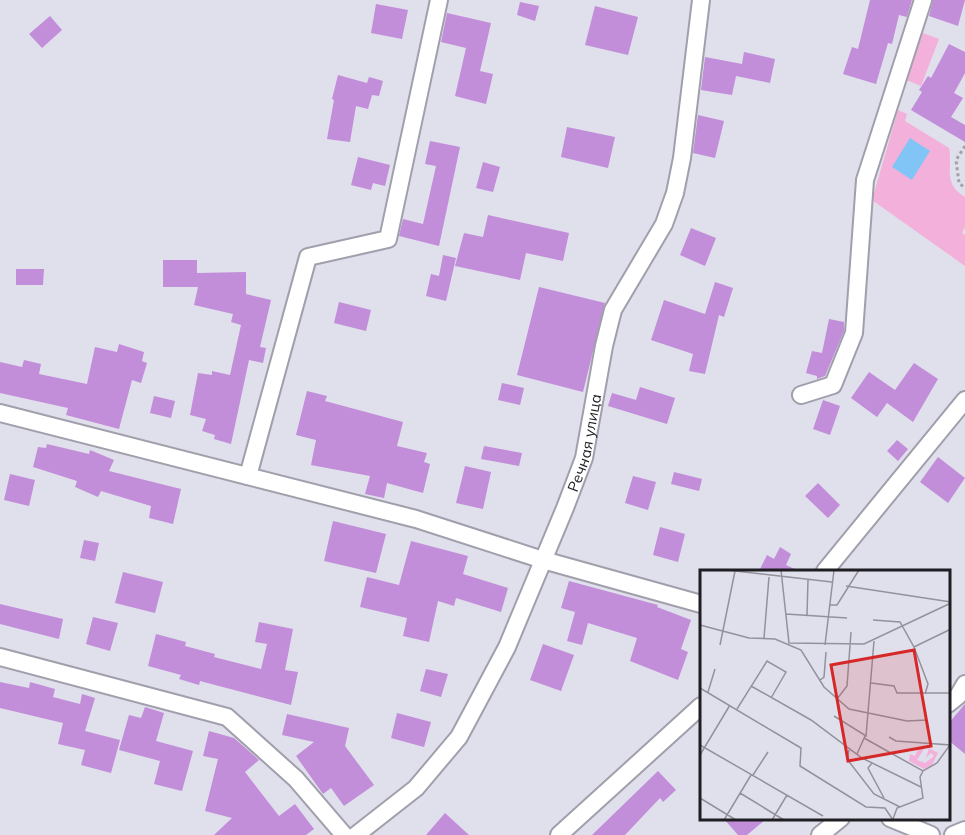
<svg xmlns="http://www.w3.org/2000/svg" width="965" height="835" viewBox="0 0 965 835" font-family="Mulish,sans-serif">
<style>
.green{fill:#f3b0db}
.water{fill:#80c5f5}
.building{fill:#c28dd9}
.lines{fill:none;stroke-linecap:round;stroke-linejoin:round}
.minor-casing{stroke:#a09fab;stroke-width:20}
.path{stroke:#a2a1ab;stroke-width:3;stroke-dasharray:3 3;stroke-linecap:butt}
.minor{stroke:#fff;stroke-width:16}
.labels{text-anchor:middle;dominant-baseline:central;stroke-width:4.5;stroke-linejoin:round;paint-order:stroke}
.street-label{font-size:15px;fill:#1f1f23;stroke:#eeecfa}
.inset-road{fill:none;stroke:#93929c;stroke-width:1.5}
.view{fill:#d62828;fill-opacity:0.15;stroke:#d62828;stroke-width:3}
.inset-edge{fill:none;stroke:#1f1f23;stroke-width:3}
</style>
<rect width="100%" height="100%" fill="#e0dfec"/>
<path class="green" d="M923 33 939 39 921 86 904 79Z
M898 110 907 114 905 121 949 148C953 168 942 183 965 197V227L962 233 965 235V266L872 200Z"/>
<path class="water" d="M910 138 930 151 912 180 892 167Z"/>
<path class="building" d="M870 0H912L907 17 899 15 892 44 888 43 876 84 843 74 852 47 858 49Z
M933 0H965L958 26 929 16Z
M520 2 539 6 535 21 517 15Z
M376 4 408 10 402 39 371 33Z
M595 6 638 17 628 55 585 45Z
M447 13 491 23 480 71 493 74 486 104 455 96 466 48 441 42Z
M50 16 62 30 42 48 29 34Z
M949 44 965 52V73L954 93 963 98 951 117 965 125V142L911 110 922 92 919 90 928 76 931 78Z
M744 52 775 59 770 83 736 76 732 95 701 90 705 57 742 64Z
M338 75 367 83 369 77 383 81 379 96 372 95 368 109 356 106 350 142 327 139 334 100 332 99Z
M698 115 724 121 715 158 693 153Z
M567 127 615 137 608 168 561 157Z
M430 141 460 147 439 246 399 236 403 219 423 224 436 166 425 164Z
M358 157 390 165 385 186 373 183 371 190 351 185Z
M483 162 500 167 493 192 476 188Z
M488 215 569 233 563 261 526 253 520 280 455 266 464 233 483 237Z
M691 228 716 238 705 266 680 255Z
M443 255 456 258 446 301 426 296 431 274 439 276Z
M163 260H197V273L246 272V294L271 300 260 347 266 348 263 363 249 360 231 444 214 439 215 435 202 431 206 419 190 415 198 373 212 375V371L230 375 241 325 231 322 233 314 194 305 198 287H163Z
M16 269H44L43 285H16Z
M715 282 733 288 724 317 719 315 705 374 689 371 693 354 651 340 664 300 705 314Z
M539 287 605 303 583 392 517 375Z
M339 302 371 310 366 331 334 323Z
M829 319 844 322V331L825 376 817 379V376L806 373 812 351 822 353Z
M119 344 144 352 142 361 147 363 141 383 132 380 119 429 66 415 68 408 0 393V362L22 367 24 360 41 364 39 374 87 384 95 347 117 352Z
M914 363 938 379 913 422 887 403 877 417 851 398 869 372 895 390Z
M502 383 524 388 520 405 498 400Z
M640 387 675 398 667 424 608 406 612 393 636 400Z
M307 391 327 396 325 401 403 422 397 446 427 453 424 462 430 464 423 493 387 483 384 498 365 494 370 476 311 465 316 440 296 435Z
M154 396 175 401 171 418 150 413Z
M823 400 840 406 830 435 813 429Z
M897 440 908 449 898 461 887 451Z
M47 444 89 454 90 450 114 460 109 471 181 489 173 524 149 518 151 506 101 491 98 497 75 487 77 481 33 467 38 447 46 448Z
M484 446 522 453 519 466 481 459Z
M938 457 965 478 948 503 920 482Z
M465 466 491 472 483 509 456 503Z
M674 472 702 479 699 491 671 484Z
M10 474 35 480 29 506 4 500Z
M633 476 656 482 648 510 625 503Z
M818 483 840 505 828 518 805 496Z
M333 521 386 534 376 573 324 561Z
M660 527 685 534 678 562 653 555Z
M84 540 99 543 95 561 80 558Z
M411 541 468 556 463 574 508 588 501 612 456 598 454 606 438 601 429 642 403 636 407 618 360 607 367 577 399 585Z
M780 547 791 554 786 565 799 571H759L767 555 774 559Z
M123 572 163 582 155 613 115 603Z
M569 581 658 605 657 607 691 620 681 649 688 652 678 680 630 661 637 638 588 623 582 645 567 641 575 612 561 608Z
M0 604 63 619 59 639 0 624Z
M93 617 118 623 110 651 86 644Z
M259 622 293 629 285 670 298 672 291 705 200 681 199 685 179 679 181 675 148 666 156 634 186 642 185 646 215 654 214 657 261 669 267 644 255 642Z
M543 644 574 655 561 691 530 680Z
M426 669 448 674 441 697 420 691Z
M0 682 29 688 30 682 55 689 53 697 80 704 82 694 95 698 85 731 120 740 111 773 81 765 85 750 58 744 63 723 0 708Z
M965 704V754L948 740V724Z
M145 707 164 713 156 741 193 751 182 791 154 784 160 761 119 750 129 715 141 718Z
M397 713 431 722 424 747 391 738Z
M287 714 349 728 345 746 374 785 344 806 331 788 323 794 296 756 314 742 282 735Z
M209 731 234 738 259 760 245 772 279 816 295 804 314 829 306 835H214L232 818 205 811 218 759 203 756Z
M658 771 676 790 663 802 660 798 625 835H592Z
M445 813 469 835H426Z
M724 819H766L747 835H738Z"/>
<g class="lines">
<g class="minor-casing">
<g id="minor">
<path d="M801 395 833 385 854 333 865 180 923 0"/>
<path d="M0 413 416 519 543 560 701 604"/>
<path d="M248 476 308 257 388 239 439 0"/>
<path d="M825 571 965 400"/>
<path d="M0 657 227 717 296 779 344 835"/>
<path d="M948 704 958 696 965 684"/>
<path d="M890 818 931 835"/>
<path id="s1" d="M356 835 416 788 459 737 507 647 565 508 584 458 604 346 613 310 664 224 675 193 682 158 701 0"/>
<path d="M559 835 701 706"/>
<path d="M820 835 841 818"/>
<path d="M953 835 965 830"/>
</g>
</g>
<path class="path" d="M965 146 956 160 959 183 965 188"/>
<use href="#minor" class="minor"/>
</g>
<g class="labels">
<g class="street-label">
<text stroke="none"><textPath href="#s1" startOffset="464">Речная улица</textPath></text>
</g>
</g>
<g transform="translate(700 570)">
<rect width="250" height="250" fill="#e0dfec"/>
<path d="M229 178 238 183 232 195 224 199 209 191 210 184 215 186 218 179H224L217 190 225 193 234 186 231 183 226 188Z" fill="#f3b0db"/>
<path class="inset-road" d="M27 0 132 12M81 0 89 73 164 74 251 33M217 0H239M146 16 251 32M129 35H137L159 0M86 44 147 48M107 45 108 10M173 50 200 52 214 77 251 59M0 55 49 68 75 69 101 80 124 117 149 139 207 151 227 150M64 68 69 7M20 75 35 1M125 75 134 0M214 77 228 114 225 124M120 110 124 107 126 82M171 113 194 116 197 123H251M51 116 111 150 162 188 221 217M0 118 101 178 100 196 166 237 185 238 193 250M8 122 15 99M137 129 147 116 151 62M37 139 67 91 86 102 71 128M134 146 166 166 174 71M164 168 223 201 237 193 250 175 196 171 189 167M0 175 123 246M149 180 147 189 174 224 200 237M157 184 165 166M0 185 30 135M172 193 168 198 184 228M53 205 68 182M40 223 84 250M0 228 36 250M193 249 197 238 223 228 220 207 223 201M24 250 51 205M72 250 87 225"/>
<path class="view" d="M214 80 231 176 148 191 131 95Z"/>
<rect width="250" height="250" class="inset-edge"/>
</g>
</svg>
